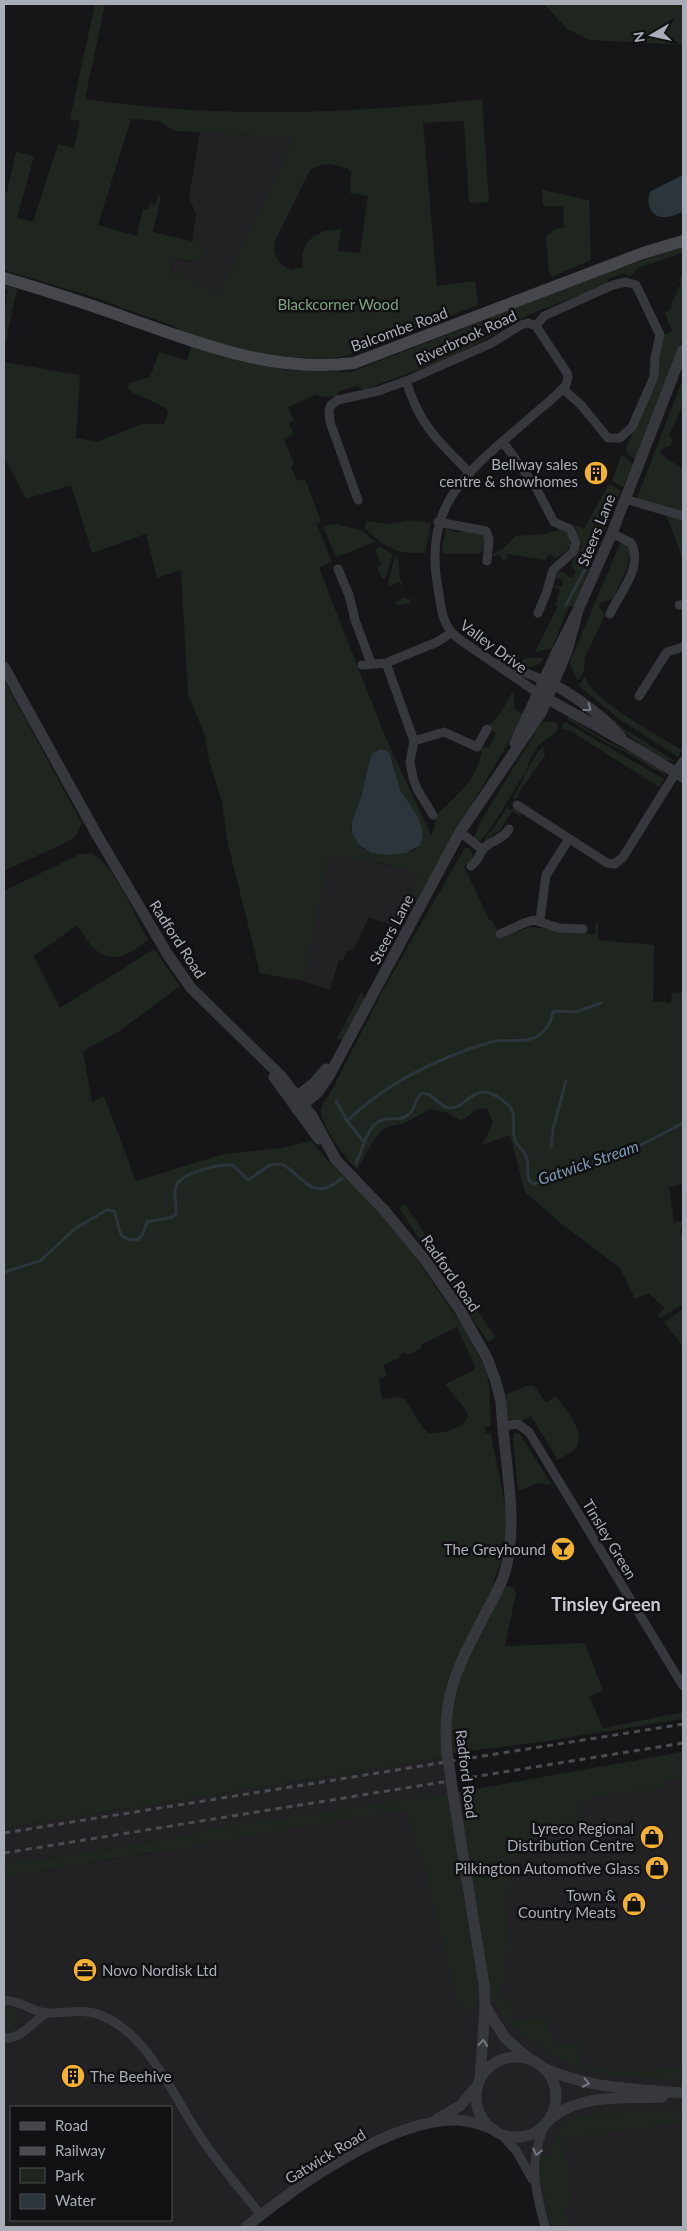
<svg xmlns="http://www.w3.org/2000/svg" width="687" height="2231" viewBox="0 0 687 2231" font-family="Lato,sans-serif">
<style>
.built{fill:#222225;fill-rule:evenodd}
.green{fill:#1e261f;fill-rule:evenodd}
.water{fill:#2c353c}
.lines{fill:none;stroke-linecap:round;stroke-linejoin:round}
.stream{stroke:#2c353c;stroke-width:3}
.minor{stroke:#37383d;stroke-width:9}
.tertiary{stroke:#37383d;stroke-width:11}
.secondary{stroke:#45474d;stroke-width:12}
.rail{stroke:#4a4c52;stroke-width:3;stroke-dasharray:6 5;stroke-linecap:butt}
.tertiary-bridge{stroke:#37383d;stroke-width:11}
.oneway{stroke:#757881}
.labels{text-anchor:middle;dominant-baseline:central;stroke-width:5;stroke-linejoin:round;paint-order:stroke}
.park-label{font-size:15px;fill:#7fa381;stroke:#111113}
.street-label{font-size:15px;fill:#a8adb8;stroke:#111113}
.poi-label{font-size:15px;fill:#a8adb8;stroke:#111113;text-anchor:end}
.water-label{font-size:16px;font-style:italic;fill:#7f9bb3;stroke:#111113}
.quarter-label{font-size:18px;font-weight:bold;fill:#c9ccd4;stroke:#111113}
</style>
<rect width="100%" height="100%" fill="#161618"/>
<path class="built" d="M200 132 294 137 268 198 219 296 201 287 187 277 174 273 171 269 172 261 176 258 189 262 200 243 192 242 196 214 189 198Z
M329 854 352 856 400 868 420 875 416 889 394 926 369 917 354 949 346 952 343 960H339L330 990 303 981Z
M683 1752V2227H545L534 2184 501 2134 455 2120 372 2144 246 2227H4V1878L149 1853 375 1806 232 1826 91 1853 4 1864V1828L442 1758 448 1794ZM11 2107H171V2220H11Z"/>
<path class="green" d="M95 4H105L85 99C217 119 350 114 482 99L489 202 469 203 464 121 423 123 437 286 475 281 478 305 345 356 325 359 290 357 284 370 351 372 602 274 683 247V253L637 268 634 274 629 276 624 273 610 278 606 285 528 315 472 347 447 359 364 390 357 386 339 391 337 396 325 397 316 395 288 407 294 421 289 423 293 434 284 439 294 464 291 466 297 481 305 479 321 522 317 524 332 562 320 567 322 576 387 741 431 835 435 826V816C456 796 479 779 482 747L489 748 496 733 490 729V725L500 714 513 691 515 709 524 715 404 922 394 926 420 875C391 864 361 857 329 855L303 981 260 973 228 844 222 802 209 760 205 736 188 694 181 570 157 578 146 534 92 553 71 485 26 499 4 457V362L80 375 76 438 97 442 141 424H164L168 413 166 408 132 392 128 388 129 383 150 377 159 352 187 360 191 347 176 342 179 328 90 296 4 270V191L7 192 16 152 34 156 17 218 33 222 58 144 74 148 80 121 70 119ZM131 119 159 121 175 131 294 137 268 198 219 295 202 287 187 277 172 272 171 264 176 258 194 262 202 257 206 250 200 243 153 232 161 196 158 195 156 205 149 204 148 210 143 209 137 236 98 225ZM330 164 347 168 351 172 350 193 368 196 360 253 338 251 341 229C326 229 307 235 303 252 301 257 304 262 302 267L291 270C278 264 272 254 275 241L310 170 318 166ZM386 750C395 756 395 776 399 787 404 802 418 813 422 828L415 850C405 854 378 854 367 850 358 847 353 836 351 828L365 783 370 759Z
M544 4H683V45L589 40 567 29Z
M542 190 589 200 591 260 552 277 549 271 546 237 554 230 564 227 563 206H545L543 204Z
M683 276V338L635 459 628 454 626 448 656 383 660 351 664 338 663 335 672 331 665 313 672 307 671 304 678 291 677 288 681 286 679 278Z
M4 285 17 289 4 350V310L8 290 4 288Z
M683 379V405L669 435 673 441 670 446 663 448 660 454 683 469V559L666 514 637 498Z
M623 455 633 464 623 487 612 481 621 456Z
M609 484 621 491 574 607 569 606 552 648 535 652 558 606 555 605 560 590 552 586H562L563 580 556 578 557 573 562 571 571 578 576 573 571 563 582 546 574 524 584 529Z
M411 520 431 523 425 553C395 554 387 548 365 529L366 521 388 524Z
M337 524 363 531 375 542 336 557 323 526Z
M446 529 459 533 467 530 484 533 485 539 482 551 478 554H443L442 545Z
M561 529 568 532 571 545 568 549 556 559 550 554 545 560 508 554 506 559 502 560 501 555 490 556 504 548 515 536 546 534Z
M621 541 628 546C632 562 626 569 620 583 614 595 617 600 600 603L599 607 605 615 585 657 584 671 578 681 570 664 572 657Z
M380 547 393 554 386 577 382 579 377 567 381 565 375 549Z
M395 556 398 557 400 578 407 600 423 595 410 600 411 603 398 605 394 602 406 597 400 582 389 586 388 583Z
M539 657 544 659C537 667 529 668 520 665L523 659Z
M585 677C593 701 659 736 682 750L678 757 622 721 581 688 579 685Z
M4 680 82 823 75 837 67 842 4 871Z
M600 709 627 731 675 761C659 765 612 721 600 709Z
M569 716C582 725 595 735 609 742 627 752 655 757 666 776L624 751 610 745 567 719Z
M542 722H556L558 726 557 731 539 745 531 757 526 771 493 825 480 841 474 838 480 822Z
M565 722 664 779 659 787 569 730 563 729 562 726Z
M543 746 545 755 520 791 516 800 513 798C523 782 531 758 543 746Z
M508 805 509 810 515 808 521 813 520 816 512 811 499 832 494 833 488 841 484 843 486 836 495 827Z
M465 848H469L474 858 464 866 489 920 491 919 498 931 499 939 529 927 595 934 596 923H598V940L654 945 653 1001 671 1003 672 992 683 993V1184L669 1187 674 1222 683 1221 680 1233 683 1235V1304L661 1318 658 1315 665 1308 648 1293 635 1299 620 1268 562 1224 525 1192 510 1135 482 1145 493 1123 487 1108 478 1109 461 1121 448 1113 430 1109 405 1123 390 1126 383 1129 372 1143 357 1169C346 1159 321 1126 321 1111 321 1104 328 1096 332 1090L385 986Z
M91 853C111 860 138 920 148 940 140 945 130 954 121 956 98 962 87 940 77 925L34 956 60 1008 154 949 180 986 118 1032 83 1051 92 1102 104 1096 136 1181 224 1154 281 1148 312 1141 327 1160 391 1222 464 1328 486 1370 489 1386 491 1426 485 1427V1433H491C496 1467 507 1500 507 1534 506 1551 499 1567 493 1583L514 1588 516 1593 505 1646 582 1643 586 1645 603 1691 589 1696 603 1728 683 1712V1719L547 1741 460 1752 442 1758 4 1828V891L80 854ZM457 1327 475 1367 472 1371 445 1384 466 1410 468 1417C459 1431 443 1433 428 1433L422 1427 405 1399 397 1397 382 1399 379 1379 387 1376 383 1365 400 1358 399 1355 405 1352 407 1355 421 1349V1345Z
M362 991 364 1001 343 1039H337Z
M405 1204 449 1271 496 1337 488 1342 399 1208Z
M683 1309V1347L664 1322Z
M527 1386H534L546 1403 556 1396C564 1407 585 1431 577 1446 574 1452 564 1456 558 1460L531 1416 520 1421 507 1419V1394Z
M515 1433 520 1434 552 1485 537 1483 518 1491 513 1437Z
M683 1752V1778L665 1781 666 1787 589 1798 588 1801 580 1802V1812L575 1813 576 1817H580L581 1820 575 1821 576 1832 541 1837 542 1844 527 1846 524 1849V1853L517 1855 506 1864 512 1893 504 1895 511 1953 502 1955 505 1984 501 1985 502 1996 495 1997 496 2001 491 2002 460 1792Z
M448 1794 476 1977V2009L461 2011 423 1862 407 1810 309 1825 153 1854V1852L4 1878V1864L91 1853 232 1826Z
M508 1998 512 2022 548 2017 552 2047 579 2044 582 2067 589 2068V2072C573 2068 512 2030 503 2018 499 2012 498 2006 497 1999Z
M4 2008H11L17 2015V2024L9 2029H4Z
M683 2066V2080L591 2073 592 2069 638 2072Z
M658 2112 683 2113V2121L563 2139 572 2204 564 2205 568 2227H555L543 2185 539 2186 541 2156 548 2157C553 2147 557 2130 565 2122 576 2112 641 2113 658 2112Z"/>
<path class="water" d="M683 175V212C677 214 669 218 662 217 650 216 645 200 651 191Z
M380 749 386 750 390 754 400 790 418 817 422 828V839L419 846 406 853 386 855 372 853 358 844 352 833V822L361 797 370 759 373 753Z"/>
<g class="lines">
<path class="stream" d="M566 605 591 558
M336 1101 347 1121
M364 1142 347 1121C387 1082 438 1058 491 1042 505 1038 522 1044 536 1037 546 1032 551 1023 553 1012L555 1011 576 1012 601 1003
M551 1147 553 1129 566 1081
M356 1163C363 1150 367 1121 386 1119 394 1118 400 1121 408 1115 416 1110 414 1098 422 1093 434 1093 438 1106 449 1108 468 1110 474 1074 507 1104 519 1114 510 1127 515 1140 517 1147 526 1151 527 1159 529 1167 525 1179 533 1184L550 1179 592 1159 641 1145 683 1123
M4 1272 40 1261 76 1228 107 1210 114 1211C121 1225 114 1240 137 1240L142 1236 147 1222 172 1217 176 1214C177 1205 173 1195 176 1186 181 1173 222 1162 234 1166L248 1180 270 1165 282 1164C305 1177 312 1204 342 1178"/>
<path class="minor" d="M536 326 567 373 568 377 566 385C556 397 543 406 532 416 473 468 421 501 438 588 441 608 442 627 459 639L542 696
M536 326 544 316 613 285 626 282 636 285 660 335 655 357 654 377 632 427 620 438H608L581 405 563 389
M406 381C420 426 438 441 470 473
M503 442 535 486 554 522 570 529 576 543 573 552 553 570 546 594 538 613
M625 499 683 516
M358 500 330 422 329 410 331 405 338 400 378 391 406 381 490 344 521 325 528 323 536 326
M438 522 486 531 489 539 487 561
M338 569 349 595 355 620 371 663
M679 605H683
M610 614C619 593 644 568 631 543L612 533
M386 663 414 741 410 762 413 778 417 789 433 815
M500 663 549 682
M362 665 386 663 437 642 451 633
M639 696 667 652 683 647
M414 741 444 732 477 747 487 729
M517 805 607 863 615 864 623 857 683 761
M460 832 483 850
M471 866C481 858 478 856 483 849 491 840 503 840 509 829
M540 920 546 875 569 839
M500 934 524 923 534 920 559 928 583 929
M502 1426 518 1424 529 1432 683 1686
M4 2001C19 1999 31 2012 47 2013 65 2014 82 2008 100 2015 149 2033 174 2099 202 2139 220 2166 241 2190 261 2215
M4 2038C20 2040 33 2022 46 2013
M501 2134 517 2152 532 2179
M545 2227C535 2188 527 2160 547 2121"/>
<path class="tertiary" d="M4 667 97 835 168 955 191 988 282 1077 312 1116 336 1160 385 1211 425 1260 460 1310 487 1358 495 1379 501 1401C503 1455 519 1516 506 1568 502 1585 492 1601 484 1616 459 1664 441 1697 447 1753
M549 682C575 696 602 715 621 737
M542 696C590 722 637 748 683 777
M515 743 554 658 578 610 612 533 683 350
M274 1077 319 1139
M292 1100 314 1083 326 1069
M297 1110 318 1092 329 1076 460 832 541 713 567 651 578 610
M453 1793 484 1985 485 2006 480 2080
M486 2008 506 2039 528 2058
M476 2097a40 40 0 1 1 80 0a40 40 0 1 1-80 0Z
M544 2068C588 2089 636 2089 683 2093
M437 2119 460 2106 476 2087
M550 2119C581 2093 624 2099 662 2097
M246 2227C296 2186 390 2119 457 2120 470 2120 481 2125 493 2129"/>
<path class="secondary" d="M4 278C48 291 92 305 135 321 206 346 277 373 354 363L643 253 683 241"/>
<path class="rail" d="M4 1833 683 1724
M4 1853 683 1743"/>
<path class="tertiary-bridge" d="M447 1753 453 1793"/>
</g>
<defs><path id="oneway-chevron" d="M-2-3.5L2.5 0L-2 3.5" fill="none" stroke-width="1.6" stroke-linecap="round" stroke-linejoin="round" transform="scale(1.25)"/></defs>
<g class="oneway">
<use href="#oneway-chevron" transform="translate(588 708) rotate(37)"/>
<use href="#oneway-chevron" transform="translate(483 2043) rotate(-85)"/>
<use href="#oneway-chevron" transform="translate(586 2083) rotate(12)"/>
<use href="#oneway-chevron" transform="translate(537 2152) rotate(104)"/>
</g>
<defs>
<g id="building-disc" transform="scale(1.25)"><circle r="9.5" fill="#f2b134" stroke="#111113"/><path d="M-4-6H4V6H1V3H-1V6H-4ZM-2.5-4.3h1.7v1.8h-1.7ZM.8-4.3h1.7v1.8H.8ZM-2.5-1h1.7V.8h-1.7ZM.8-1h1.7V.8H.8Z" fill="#111"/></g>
<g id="bar-disc" transform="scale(1.25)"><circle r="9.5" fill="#f2b134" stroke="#111113"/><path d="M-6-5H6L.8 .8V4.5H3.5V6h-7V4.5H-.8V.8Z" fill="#111"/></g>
<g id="shop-disc" transform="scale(1.25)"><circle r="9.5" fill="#f2b134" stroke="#111113"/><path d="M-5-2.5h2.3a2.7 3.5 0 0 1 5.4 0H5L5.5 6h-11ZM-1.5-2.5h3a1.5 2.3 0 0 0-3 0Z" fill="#111"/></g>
<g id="office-disc" transform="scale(1.25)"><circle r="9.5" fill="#f2b134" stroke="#111113"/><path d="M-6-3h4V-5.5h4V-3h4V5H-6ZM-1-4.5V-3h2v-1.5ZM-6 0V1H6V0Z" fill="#111"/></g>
</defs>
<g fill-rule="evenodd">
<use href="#building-disc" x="596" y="473"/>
<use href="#bar-disc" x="563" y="1549"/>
<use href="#shop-disc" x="652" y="1837"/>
<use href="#shop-disc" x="657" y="1868"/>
<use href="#shop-disc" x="634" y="1904"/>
<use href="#office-disc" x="85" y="1970"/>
<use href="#building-disc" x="73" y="2076"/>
</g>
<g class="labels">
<g class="park-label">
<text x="338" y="304">Blackcorner Wood</text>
</g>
<g class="street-label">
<text transform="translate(399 329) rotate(-20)">Balcombe Road</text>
<text transform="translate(466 337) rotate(-25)">Riverbrook Road</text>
<text transform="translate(596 530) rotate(-68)">Steers Lane</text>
<text transform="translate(494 646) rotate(36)">Valley Drive</text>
<text transform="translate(391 929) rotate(-62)">Steers Lane</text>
<text transform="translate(178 939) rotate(57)">Radford Road</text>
<text transform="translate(451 1273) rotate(55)">Radford Road</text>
<text transform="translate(610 1539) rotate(59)">Tinsley Green</text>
<text transform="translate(467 1774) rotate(83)">Radford Road</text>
<text transform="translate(325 2156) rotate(-31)">Gatwick Road</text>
</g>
<g class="poi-label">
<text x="578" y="464">Bellway sales<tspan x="578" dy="17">centre &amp; showhomes</tspan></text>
<text x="546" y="1549">The Greyhound</text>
<text x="634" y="1828">Lyreco Regional<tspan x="634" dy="17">Distribution Centre</tspan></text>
<text x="640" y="1868">Pilkington Automotive Glass</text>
<text x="616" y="1895">Town &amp;<tspan x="616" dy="17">Country Meats</tspan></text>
<text x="102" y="1970" text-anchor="start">Novo Nordisk Ltd</text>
<text x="90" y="2076" text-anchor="start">The Beehive</text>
</g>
<g class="water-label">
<text transform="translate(588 1162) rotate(-19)">Gatwick Stream</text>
</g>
<g class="quarter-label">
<text x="606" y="1604">Tinsley Green</text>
</g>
</g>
<rect width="687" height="2231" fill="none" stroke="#a8adb8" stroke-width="10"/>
<rect x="10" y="2106" width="162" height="115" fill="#111113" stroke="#4d4f55"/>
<rect x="20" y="2122" width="25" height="8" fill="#45474d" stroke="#4d4f55"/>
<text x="55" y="2131" font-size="15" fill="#a8adb8">Road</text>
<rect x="20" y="2147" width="25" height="8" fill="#4a4c52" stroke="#4d4f55"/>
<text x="55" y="2156" font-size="15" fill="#a8adb8">Railway</text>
<rect x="20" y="2168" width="25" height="15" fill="#1e261f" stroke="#4d4f55"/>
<text x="55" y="2181" font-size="15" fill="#a8adb8">Park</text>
<rect x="20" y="2194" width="25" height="15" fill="#2c353c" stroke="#4d4f55"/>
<text x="55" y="2206" font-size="15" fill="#a8adb8">Water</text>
<g transform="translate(652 35) rotate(261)" stroke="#111113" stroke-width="4" paint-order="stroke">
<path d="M0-4L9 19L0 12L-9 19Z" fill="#a8adb8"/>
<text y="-8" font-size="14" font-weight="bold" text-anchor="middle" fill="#a8adb8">N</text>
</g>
</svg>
